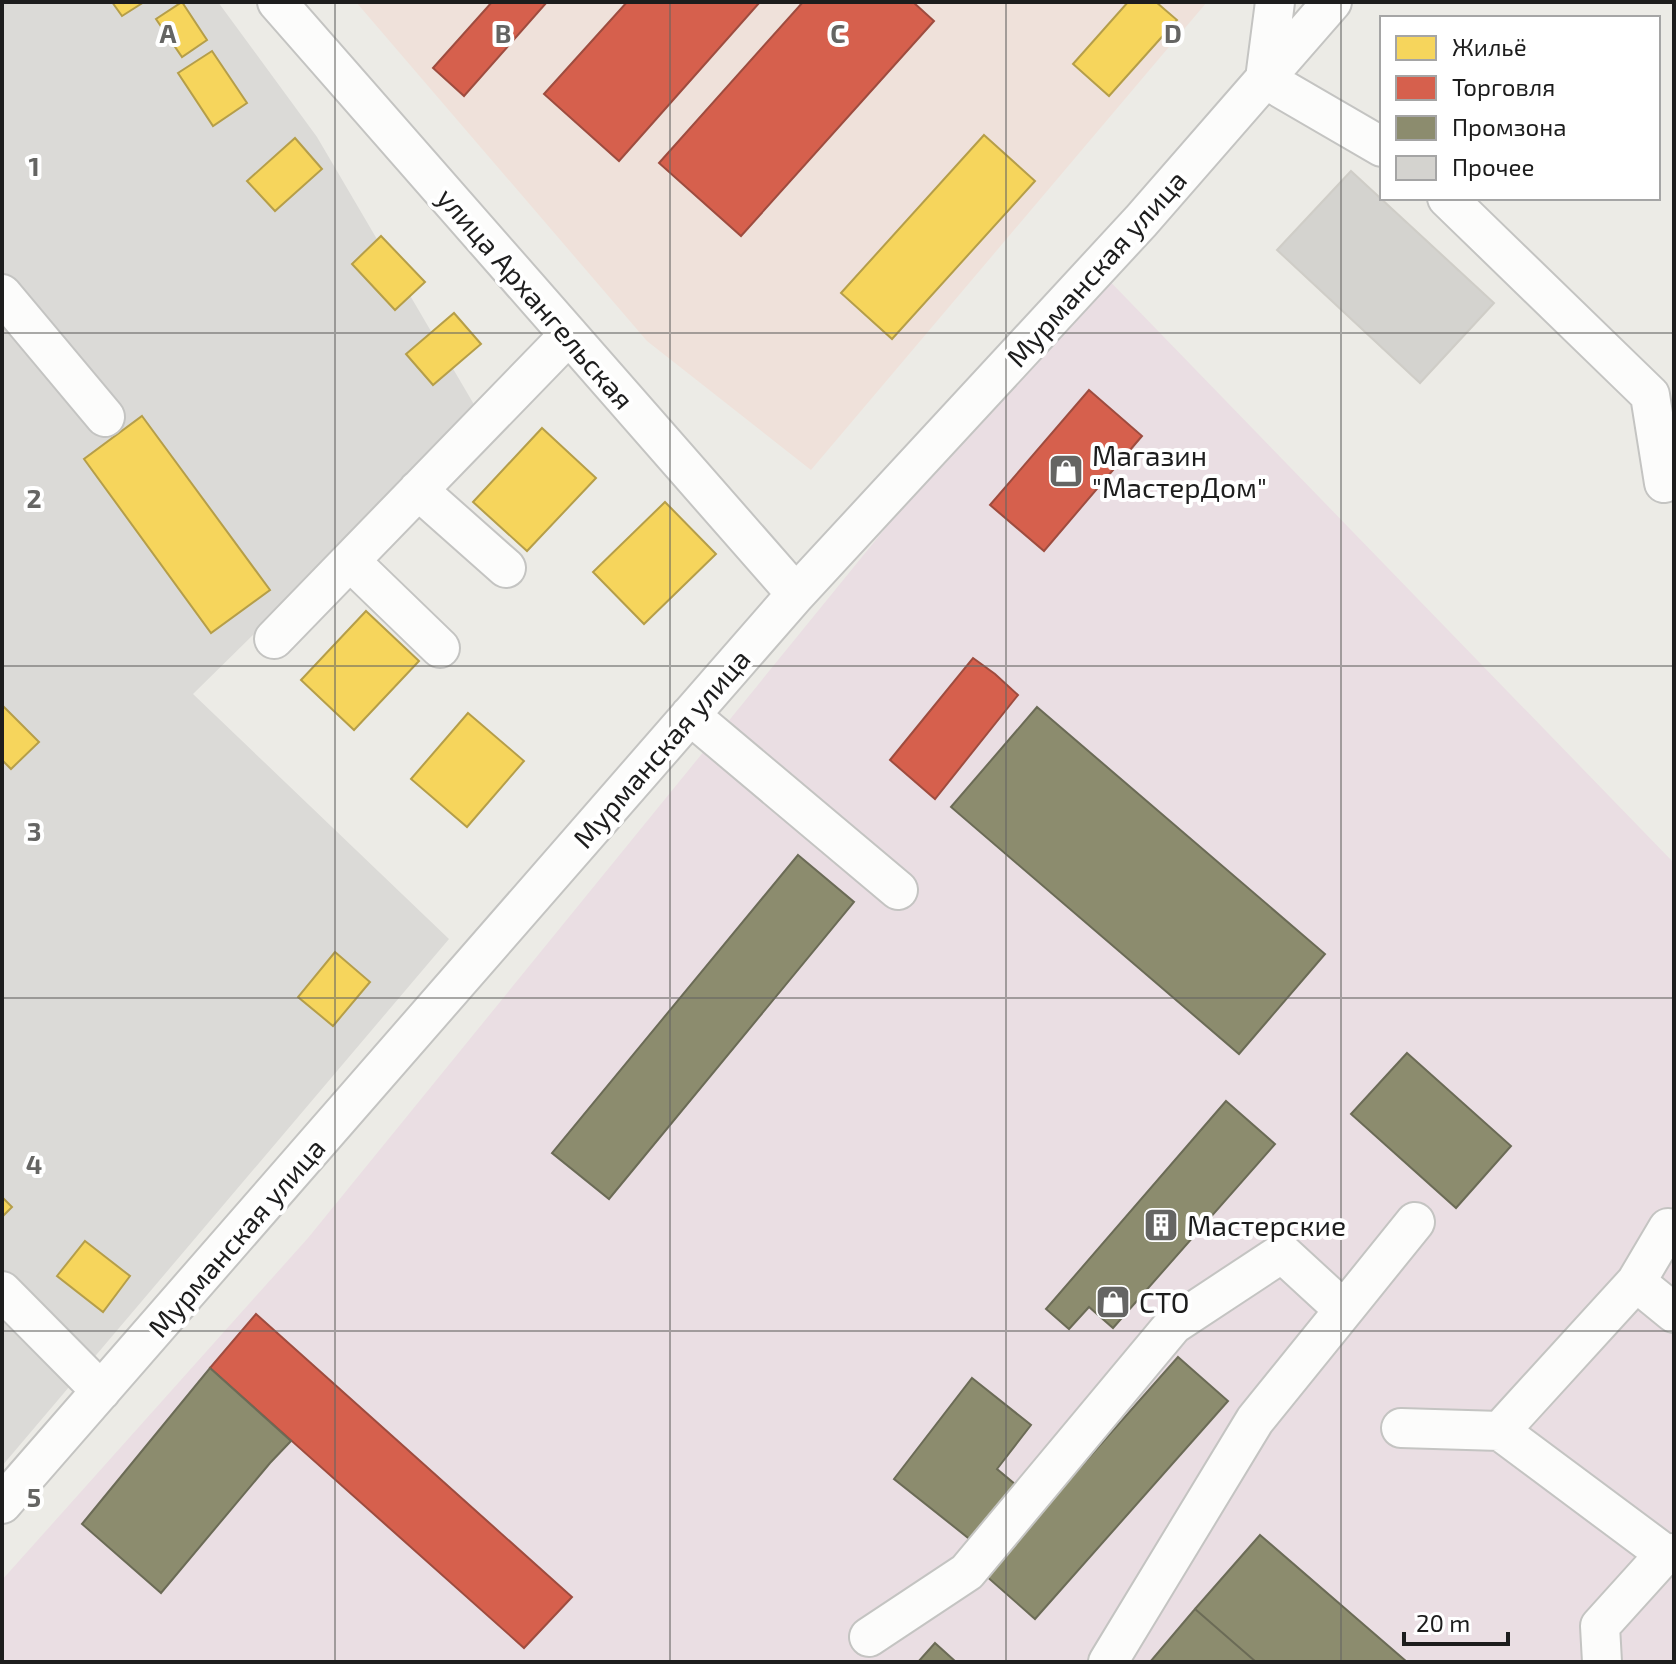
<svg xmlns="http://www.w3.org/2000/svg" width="1676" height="1664" viewBox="0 0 1676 1664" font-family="'Exo 2',sans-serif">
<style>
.residential{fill:#dbdad7}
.commercial{fill:#efe1da}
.industrial{fill:#eadee3}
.homes{fill:#f6d55c;stroke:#b59e49;stroke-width:2}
.shops{fill:#d6604d;stroke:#9e4c3f;stroke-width:2}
.industry{fill:#8c8c6e;stroke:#6b6b56;stroke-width:2}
.building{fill:#d4d3cf;stroke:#cfcdc7;stroke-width:2}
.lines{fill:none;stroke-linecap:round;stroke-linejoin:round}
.minor-casing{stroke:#c4c4c2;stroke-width:42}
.minor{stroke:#fcfcfb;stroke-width:38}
.grid{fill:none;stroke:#656563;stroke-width:2;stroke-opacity:0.55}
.labels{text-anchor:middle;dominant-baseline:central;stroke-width:8;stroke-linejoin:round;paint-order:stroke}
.street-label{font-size:28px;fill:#1d1d1d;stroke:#fff}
.poi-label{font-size:28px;fill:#1d1d1d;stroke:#fff;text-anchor:start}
.grid-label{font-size:26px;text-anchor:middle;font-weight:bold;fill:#656563;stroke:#fff;stroke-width:8;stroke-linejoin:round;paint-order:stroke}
</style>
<rect width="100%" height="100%" fill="#ecebe6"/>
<path class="residential" d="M2 2H218L317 137 479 413 193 694 449 939 2 1466Z"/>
<path class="commercial" d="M356 2H1207L811 470 647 341Z"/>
<path class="industrial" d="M1097 268 1674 863V1662H2V1580L308 1238Z"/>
<path class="homes" d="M112 2H144L122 16Z
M182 2 207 40 182 57 156 19Z
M1128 2H1156L1177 20 1109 96 1073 64Z
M212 51 247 103 213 126 178 73Z
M984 135 1035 181 892 339 841 293Z
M295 138 322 169 275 211 247 181Z
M381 236 425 282 395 310 352 264Z
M454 313 481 344 433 385 406 354Z
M142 416 270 590 211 633 84 459Z
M542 428 596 478 527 551 473 502Z
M665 502 716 554 644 624 593 572Z
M366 611 419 661 354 730 301 680Z
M2 705 39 742 11 769 2 760Z
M468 713 524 761 467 827 411 779Z
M335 952 370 982 333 1026 298 997Z
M2 1197 12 1207 2 1217Z
M85 1241 130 1276 103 1312 57 1276Z"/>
<path class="shops" d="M492 2H547L464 96 433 68Z
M627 2H760L619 161 544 94Z
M803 2H913L934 21 741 236 659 163Z
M1089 390 1142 436 1044 551 990 505Z
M973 658 995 674 1018 695 935 799 890 760Z
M256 1314 572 1597 524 1648 210 1368Z"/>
<path class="industry" d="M1037 707 1325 954 1239 1054 951 807Z
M798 855 854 902 609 1199 552 1153Z
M1407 1053 1511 1146 1456 1208 1351 1114Z
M1226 1101 1275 1144 1113 1328 1089 1307 1069 1329 1046 1309Z
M1178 1357 1228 1401 1035 1619 985 1575Z
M210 1368 291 1441 270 1463 161 1593 82 1524Z
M972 1378 1031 1425 997 1469 1016 1485 972 1541 894 1479Z
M1260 1535 1407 1662H1256L1195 1609Z
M1195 1609 1256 1662H1150Z
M935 1643 956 1662H918Z"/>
<path class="building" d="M1351 171 1494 303 1420 383 1277 250Z"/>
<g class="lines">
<g class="minor-casing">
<path id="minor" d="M277 2 796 594
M1275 2 1265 79 1382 147
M1447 198 1650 395 1664 483
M2 294 105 417
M418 490 506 568
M350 561 440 648
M274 639 569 335
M690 715 898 890
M1636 1282 1674 1313
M2 1291 101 1391
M1344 1310 1415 1222
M1401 1428 1500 1431 1636 1282 1668 1228
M1500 1431 1665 1554
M2 1504 796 594 1141 221 1332 2
M869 1637 967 1572 1173 1325 1282 1253 1344 1310 1255 1420 1108 1662
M1602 1662 1600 1626 1665 1554 1674 1553"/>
</g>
<use href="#minor" class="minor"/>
</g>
<path class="grid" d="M335 2V1662M670 2V1662M1006 2V1662M1341 2V1662M2 333H1674M2 666H1674M2 998H1674M2 1331H1674"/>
<defs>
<g id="shop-square" transform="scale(1.8)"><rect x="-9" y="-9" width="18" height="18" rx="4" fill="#656563" stroke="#fff"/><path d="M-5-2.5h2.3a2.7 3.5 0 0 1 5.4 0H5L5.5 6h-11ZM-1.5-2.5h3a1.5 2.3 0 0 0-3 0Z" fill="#fff"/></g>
<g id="building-square" transform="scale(1.8)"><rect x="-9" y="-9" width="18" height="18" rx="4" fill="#656563" stroke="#fff"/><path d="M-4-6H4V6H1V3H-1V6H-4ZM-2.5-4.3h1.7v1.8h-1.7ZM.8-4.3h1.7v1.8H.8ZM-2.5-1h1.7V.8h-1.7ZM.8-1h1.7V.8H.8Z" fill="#fff"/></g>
</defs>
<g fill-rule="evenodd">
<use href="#shop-square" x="1066" y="471"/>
<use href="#building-square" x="1161" y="1225"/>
<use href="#shop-square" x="1113" y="1302"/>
</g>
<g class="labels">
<g class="street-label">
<text transform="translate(1096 268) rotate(-48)">Мурманская улица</text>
<text transform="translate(536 298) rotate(49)">улица Архангельская</text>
<text transform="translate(661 748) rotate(-49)">Мурманская улица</text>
<text transform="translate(236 1237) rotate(-49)">Мурманская улица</text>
</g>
<g class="poi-label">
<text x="1092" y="455">Магазин<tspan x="1092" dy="32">"МастерДом"</tspan></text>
<text x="1187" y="1225">Мастерские</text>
<text x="1139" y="1302">СТО</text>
</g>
</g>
<g class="grid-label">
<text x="168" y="43">A</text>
<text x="503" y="43">B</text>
<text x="838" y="43">C</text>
<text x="1173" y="43">D</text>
<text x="34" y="176">1</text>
<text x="34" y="508">2</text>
<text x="34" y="841">3</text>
<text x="34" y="1174">4</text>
<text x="34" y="1507">5</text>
</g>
<rect width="1676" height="1664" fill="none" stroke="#1d1d1d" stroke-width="8"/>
<rect x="1380" y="16" width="280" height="184" fill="#ffffff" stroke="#a5a5a5" stroke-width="2"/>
<rect x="1396" y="36" width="40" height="24" fill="#f6d55c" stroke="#a5a5a5" stroke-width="2"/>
<text x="1452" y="56" font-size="24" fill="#1d1d1d">Жильё</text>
<rect x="1396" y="76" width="40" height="24" fill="#d6604d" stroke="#a5a5a5" stroke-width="2"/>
<text x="1452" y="96" font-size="24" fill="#1d1d1d">Торговля</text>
<rect x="1396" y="116" width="40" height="24" fill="#8c8c6e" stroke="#a5a5a5" stroke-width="2"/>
<text x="1452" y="136" font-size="24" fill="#1d1d1d">Промзона</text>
<rect x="1396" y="156" width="40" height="24" fill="#d4d3cf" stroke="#a5a5a5" stroke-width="2"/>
<text x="1452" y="176" font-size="24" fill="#1d1d1d">Прочее</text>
<path d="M1404 1632v12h104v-12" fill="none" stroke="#1d1d1d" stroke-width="4"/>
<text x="1416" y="1632" font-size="24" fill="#1d1d1d" stroke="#ffffff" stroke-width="6" paint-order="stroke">20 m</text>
</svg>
